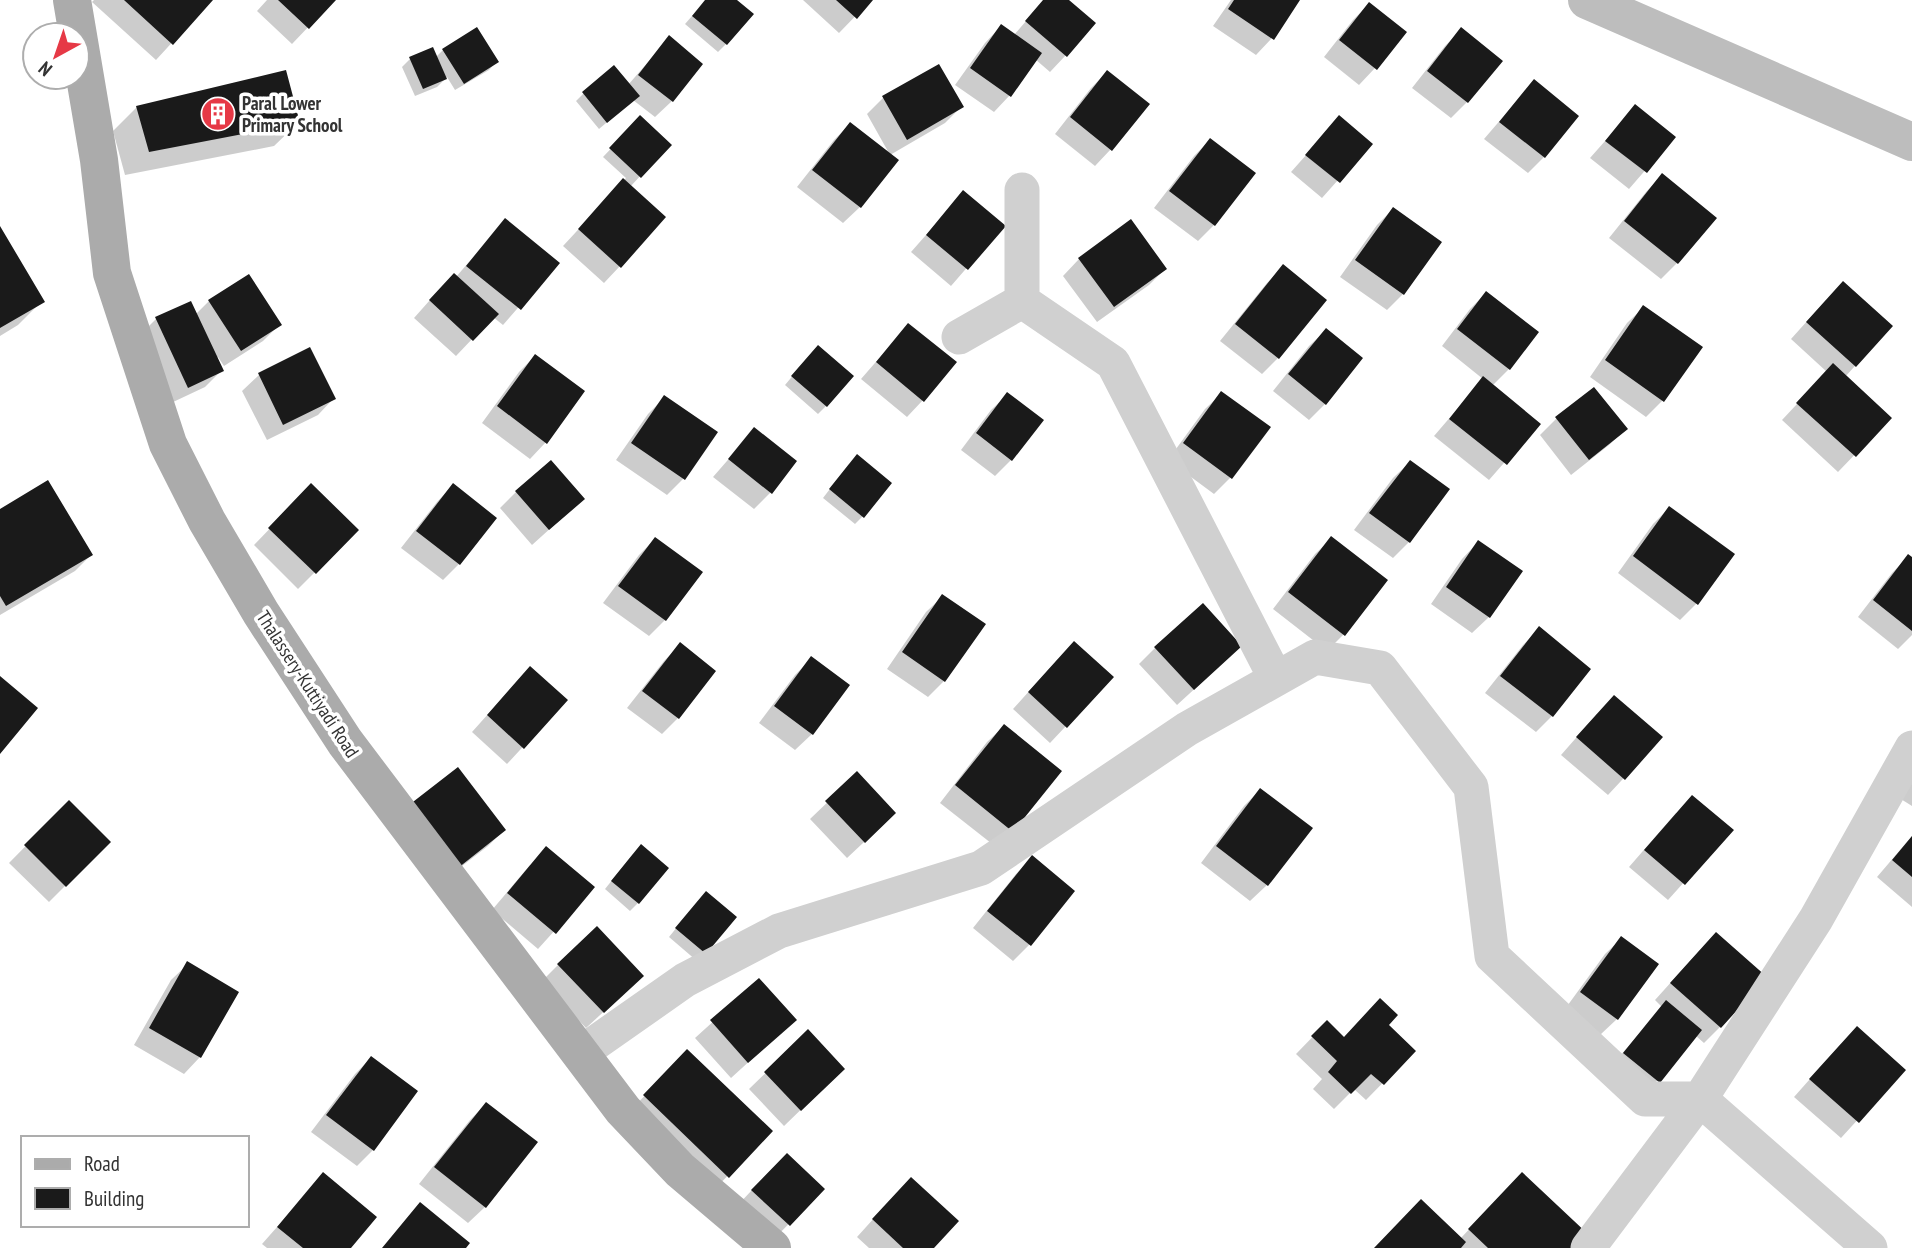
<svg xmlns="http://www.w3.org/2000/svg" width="1912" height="1248" viewBox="0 0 1912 1248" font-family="'PT Sans Narrow',sans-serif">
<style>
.shadow{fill:#0003}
.building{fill:#1a1a1a}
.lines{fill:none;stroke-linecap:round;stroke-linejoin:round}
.minor{stroke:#d0d0d0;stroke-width:35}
.secondary{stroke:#bdbdbd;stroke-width:38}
.primary{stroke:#ababab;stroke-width:38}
.labels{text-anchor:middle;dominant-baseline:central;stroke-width:7;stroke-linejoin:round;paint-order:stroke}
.poi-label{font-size:19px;font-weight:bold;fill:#333;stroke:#fff;text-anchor:start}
.street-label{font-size:19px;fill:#333;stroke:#fff}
</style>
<rect width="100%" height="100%" fill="#fff"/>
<path class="shadow" d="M94 0H211L156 60 92 2Z
M267 0H334L292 44 257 11Z
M706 0H735L726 44 718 52 685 24Z
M803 0H871L839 33Z
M1044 0H1066V55L1050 72 1035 59 1010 95 994 112 955 85 985 43 1001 26 1014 35Z
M1231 0H1298L1272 38 1256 55 1213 26Z
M1369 4 1375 68 1359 85 1324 57 1353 20Z
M1461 30 1467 102 1451 118 1412 88 1445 46Z
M669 38 701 64 672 101 655 117 633 100 599 129 576 101 583 94 628 85Z
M443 50 496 62 489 70 455 90 447 77 437 87 415 96 402 67 410 59 435 58Z
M938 66 962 106 945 123 890 155 867 114 883 98Z
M1107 72 1111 149 1095 166 1055 134 1091 88Z
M1534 81 1544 157 1528 173 1484 139Z
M1636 106 1674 137 1629 189 1590 158Z
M137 107 298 123 274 146 125 175 113 131Z
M640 118 669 145 630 187 620 266 604 283 563 246 626 178 603 157Z
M1339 118 1370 144 1322 198 1291 172Z
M850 124 897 160 860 207 843 223 797 187 834 140Z
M1210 140 1253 174 1214 225 1198 241 1154 208 1194 156Z
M1662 175 1677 263 1661 279 1609 238 1646 192Z
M963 193 1003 226 951 286 911 252Z
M1393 209 1403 294 1387 310 1340 277 1377 225Z
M505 220 557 263 503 325 493 317 456 356 414 318 438 291 456 277Z
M0 229 42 301 18 325 0 336Z
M1079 259 1165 269 1149 285 1097 322 1063 276Z
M1283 267 1278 358 1262 374 1220 341 1267 283Z
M1486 293 1537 332 1509 369 1492 386 1538 424 1489 480 1434 436 1483 379 1442 346 1470 309Z
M1826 300 1891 326 1845 377 1889 419 1838 472 1782 420 1827 372 1791 339Z
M209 301 279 325 263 341 224 366 218 357 216 358 222 370 205 387 171 403 140 335 156 319 195 315Z
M1644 307 1701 348 1662 401 1646 417 1590 377 1627 323Z
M908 325 923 400 907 417 861 379Z
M1326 330 1325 404 1309 420 1273 391 1309 346Z
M310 350 334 398 318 415 267 440 242 391 259 375Z
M810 355 826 406 818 414 785 385Z
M535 356 546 442 530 459 482 423 519 372Z
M1593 389 1626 429 1609 445 1571 475 1540 435 1556 419Z
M1222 393 1268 427 1230 478 1214 494 1168 460 1205 409Z
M1008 394 1011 460 995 476 961 450 991 410Z
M665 397 716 433 683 479 667 495 616 460 648 414Z
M754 430 770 493 754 509 713 477Z
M1410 462 1447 490 1409 542 1393 558 1354 530 1393 478Z
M849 464 863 516 855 524 823 498Z
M453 485 459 564 443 580 401 548 437 502Z
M311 486 357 530 298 589 254 545Z
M516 492 583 499 532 545 500 508Z
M1669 508 1697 603 1680 620 1618 573 1653 524Z
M0 511 91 555 75 571 0 615Z
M1332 538 1344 634 1327 651 1273 609 1315 554Z
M655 539 665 620 649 636 603 603 639 555Z
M1478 542 1489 617 1472 633 1431 604 1462 559Z
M1909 556 1912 559V635L1898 649 1858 617 1892 573Z
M943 596 944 681 928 697 887 669 926 612Z
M1539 629 1552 716 1536 732 1485 693 1523 645Z
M680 645 678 718 662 734 627 708 664 661Z
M1155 648 1224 662 1177 705 1139 664Z
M811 659 812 734 795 750 759 723 795 675Z
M1058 659 1066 726 1050 743 1013 709Z
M514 685 565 701 507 764 472 732Z
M1597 714 1661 738 1608 795 1561 755Z
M1004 726 1059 771 996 847 940 803 987 742Z
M457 770 504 830 488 846 440 883Z
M1912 771V806L1896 796Z
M857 774 878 829 847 858 810 819Z
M1260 790 1310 828 1267 885 1250 901 1201 863 1244 806Z
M69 802 109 842 49 902 9 863Z
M1676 813 1731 830 1668 900 1629 867Z
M1912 836V907L1877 877Z
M633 854 638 903 630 911 605 889Z
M1032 858 1073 891 1029 945 1013 961 973 928 1016 874Z
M530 865 593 888 538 949 492 910Z
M698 901 734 917 697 961 669 937Z
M1622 938 1617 1019 1600 1035 1565 1009 1605 954Z
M1700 950 1720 1027 1704 1043 1696 1036 1642 1098 1608 1070 1662 1007 1655 1000Z
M188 964 200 1057 184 1074 134 1045 171 980Z
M558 965 625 992 586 1028 542 981Z
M759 980 795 1020 731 1078 695 1038Z
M1327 1022 1343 1039 1386 1025 1414 1051 1366 1100 1354 1089 1334 1109 1313 1089 1322 1079 1296 1054Z
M808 1032 843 1069 784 1126 749 1089Z
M1841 1044 1903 1070 1841 1138 1794 1097Z
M687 1052 771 1131 711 1193 628 1113Z
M371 1058 373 1150 357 1166 311 1132 355 1074Z
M486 1104 485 1207 468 1223 419 1184 470 1120Z
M770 1171 823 1189 772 1241 736 1207Z
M323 1175 349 1248H267L262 1244Z
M1506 1190 1577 1248H1376L1460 1239Z
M894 1196 931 1248H869L857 1237Z"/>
<path class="building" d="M124 0H213L173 45Z
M278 0H336L309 29Z
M705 0H737L754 14 727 45 692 16Z
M836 0H873L857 19Z
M1043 0H1069L1096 23 1067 57 1025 21Z
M1234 0H1300L1274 40 1228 9Z
M1369 2 1407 32 1377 70 1339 40Z
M1001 24 1042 53 1011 97 970 68Z
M477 27 499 62 464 84 442 49Z
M1461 27 1503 61 1468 103 1427 71Z
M669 35 703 64 673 102 638 75Z
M433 47 447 79 423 89 409 57Z
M939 64 964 107 907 140 882 96Z
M614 65 640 96 607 123 582 92Z
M286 70 300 123 149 152 136 106Z
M1107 70 1150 104 1112 151 1070 117Z
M1534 79 1579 116 1545 158 1499 122Z
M1635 104 1676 137 1647 173 1605 141Z
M640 115 672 145 641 178 609 148Z
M1339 115 1373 144 1340 183 1305 155Z
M850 122 899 160 861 208 812 170Z
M1210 138 1256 173 1215 226 1169 191Z
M1662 173 1717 218 1678 264 1624 221Z
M623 178 666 217 621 268 578 229Z
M963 190 1006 226 968 270 926 235Z
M1393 207 1442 242 1404 295 1355 260Z
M505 218 560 263 521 310 466 266Z
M1131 219 1167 269 1114 307 1078 258Z
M0 226 45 302 0 328Z
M1283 264 1327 300 1279 359 1235 324Z
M454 273 499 314 473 341 429 300Z
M249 274 282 325 241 351 208 300Z
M1843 281 1893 326 1856 367 1806 322Z
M1486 291 1539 332 1510 370 1457 329Z
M191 301 224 371 188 388 155 317Z
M1643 305 1703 347 1664 402 1605 360Z
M908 323 957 362 924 402 876 362Z
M1326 328 1363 358 1326 405 1288 374Z
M818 345 854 376 827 407 791 376Z
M310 347 336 399 283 425 258 373Z
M535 354 585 391 547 444 497 406Z
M1833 363 1892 418 1856 457 1796 403Z
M1483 376 1541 424 1507 465 1449 419Z
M1594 387 1628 429 1589 460 1555 417Z
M1221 391 1271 427 1232 479 1183 443Z
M1007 392 1044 420 1012 461 976 433Z
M664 395 718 432 685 480 631 443Z
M754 427 797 461 772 494 728 459Z
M857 454 892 483 864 518 829 489Z
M551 460 585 499 549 530 515 491Z
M1410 460 1450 489 1410 543 1369 513Z
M48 480 93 555 6 606 0 596V509Z
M311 483 359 530 316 574 268 528Z
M453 483 497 518 460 565 416 531Z
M1669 506 1735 554 1698 605 1633 556Z
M1331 536 1388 580 1345 636 1288 592Z
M655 537 703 572 666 621 618 586Z
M1478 540 1523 571 1490 618 1446 587Z
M1908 554 1912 557V631L1873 600Z
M942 594 986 624 945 682 902 652Z
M1203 603 1242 646 1194 690 1154 647Z
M1539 626 1591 669 1553 717 1500 676Z
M1074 641 1114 677 1067 728 1028 692Z
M680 642 716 671 679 719 642 691Z
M811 656 850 685 813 735 774 706Z
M530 666 568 700 524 749 487 715Z
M0 676 38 708 0 754Z
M1614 695 1663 737 1625 780 1576 737Z
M1004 724 1062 771 1013 832 955 785Z
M458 767 506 830 458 868 409 805Z
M857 771 896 813 865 843 825 801Z
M1260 788 1313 828 1268 886 1216 846Z
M1692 795 1734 830 1685 885 1644 850Z
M69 800 111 842 66 887 24 845Z
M1912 836V877L1892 860Z
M641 844 669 868 639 904 611 881Z
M546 846 595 887 556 934 507 893Z
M1032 855 1075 891 1031 946 987 911Z
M706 891 737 917 706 954 675 928Z
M597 926 644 976 604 1013 557 964Z
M1716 932 1767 977 1721 1028 1670 983Z
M1621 936 1659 964 1618 1020 1580 992Z
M187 961 239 992 201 1058 149 1028Z
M759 978 797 1020 748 1063 710 1020Z
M1380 998 1398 1015 1389 1025 1416 1051 1384 1085 1371 1074 1351 1094 1328 1072 1337 1061 1311 1036 1327 1020 1344 1037Z
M1666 1000 1702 1030 1660 1083 1623 1053Z
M1857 1026 1906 1070 1859 1123 1809 1079Z
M808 1029 845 1069 801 1111 764 1072Z
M687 1049 773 1131 729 1178 643 1095Z
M371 1056 418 1091 374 1151 326 1115Z
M486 1102 538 1142 486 1208 434 1167Z
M787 1153 825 1189 790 1226 751 1190Z
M323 1172 377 1217 351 1248H303L277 1227Z
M1522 1172 1590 1236 1579 1248H1488L1468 1229Z
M911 1177 959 1221 934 1248H903L872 1219Z
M1421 1199 1466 1242 1461 1248H1374Z
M420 1202 470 1243 466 1248H382Z"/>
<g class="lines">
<path class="minor" d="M1022 190V301L1113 363 1276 679
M959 337 1022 301
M581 1053 685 980 779 931 981 868 1187 729 1315 657 1380 668 1471 787 1492 956 1645 1099H1700L1870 1248
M1588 1248 1700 1099 1816 919 1912 748"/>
<path class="secondary" d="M1587 0 1912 142"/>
<path class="primary" d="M72 0 99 160 112 273 168 444 207 521 261 613 345 742 623 1110 680 1170 772 1248"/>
</g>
<defs>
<g id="building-disc" transform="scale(1.75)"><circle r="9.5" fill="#e63946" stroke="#fff"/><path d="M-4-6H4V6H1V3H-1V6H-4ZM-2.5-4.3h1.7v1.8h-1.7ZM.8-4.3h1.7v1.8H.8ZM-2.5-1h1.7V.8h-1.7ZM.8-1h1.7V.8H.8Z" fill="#fff"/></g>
</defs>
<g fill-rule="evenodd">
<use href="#building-disc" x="218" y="114"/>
</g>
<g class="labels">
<g class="poi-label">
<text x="242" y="103">Paral Lower<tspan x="242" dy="22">Primary School</tspan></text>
</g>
<g class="street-label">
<text transform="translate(308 684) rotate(57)">Thalassery-Kuttiyadi Road</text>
</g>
</g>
<rect x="21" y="1136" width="228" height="91" fill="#ffffff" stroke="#adadad" stroke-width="2"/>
<rect x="35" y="1159" width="35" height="10" fill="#ababab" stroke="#adadad" stroke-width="2"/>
<text x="84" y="1171" font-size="21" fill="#333333">Road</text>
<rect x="35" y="1188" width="35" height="21" fill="#1a1a1a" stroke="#adadad" stroke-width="2"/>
<text x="84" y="1206" font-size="21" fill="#333333">Building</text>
<g transform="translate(56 56) rotate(220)"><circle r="33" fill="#ffffff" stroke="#adadad" stroke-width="2"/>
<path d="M0-5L12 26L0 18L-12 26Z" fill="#e63946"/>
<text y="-10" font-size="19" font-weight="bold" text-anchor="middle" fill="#333333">N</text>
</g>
</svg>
